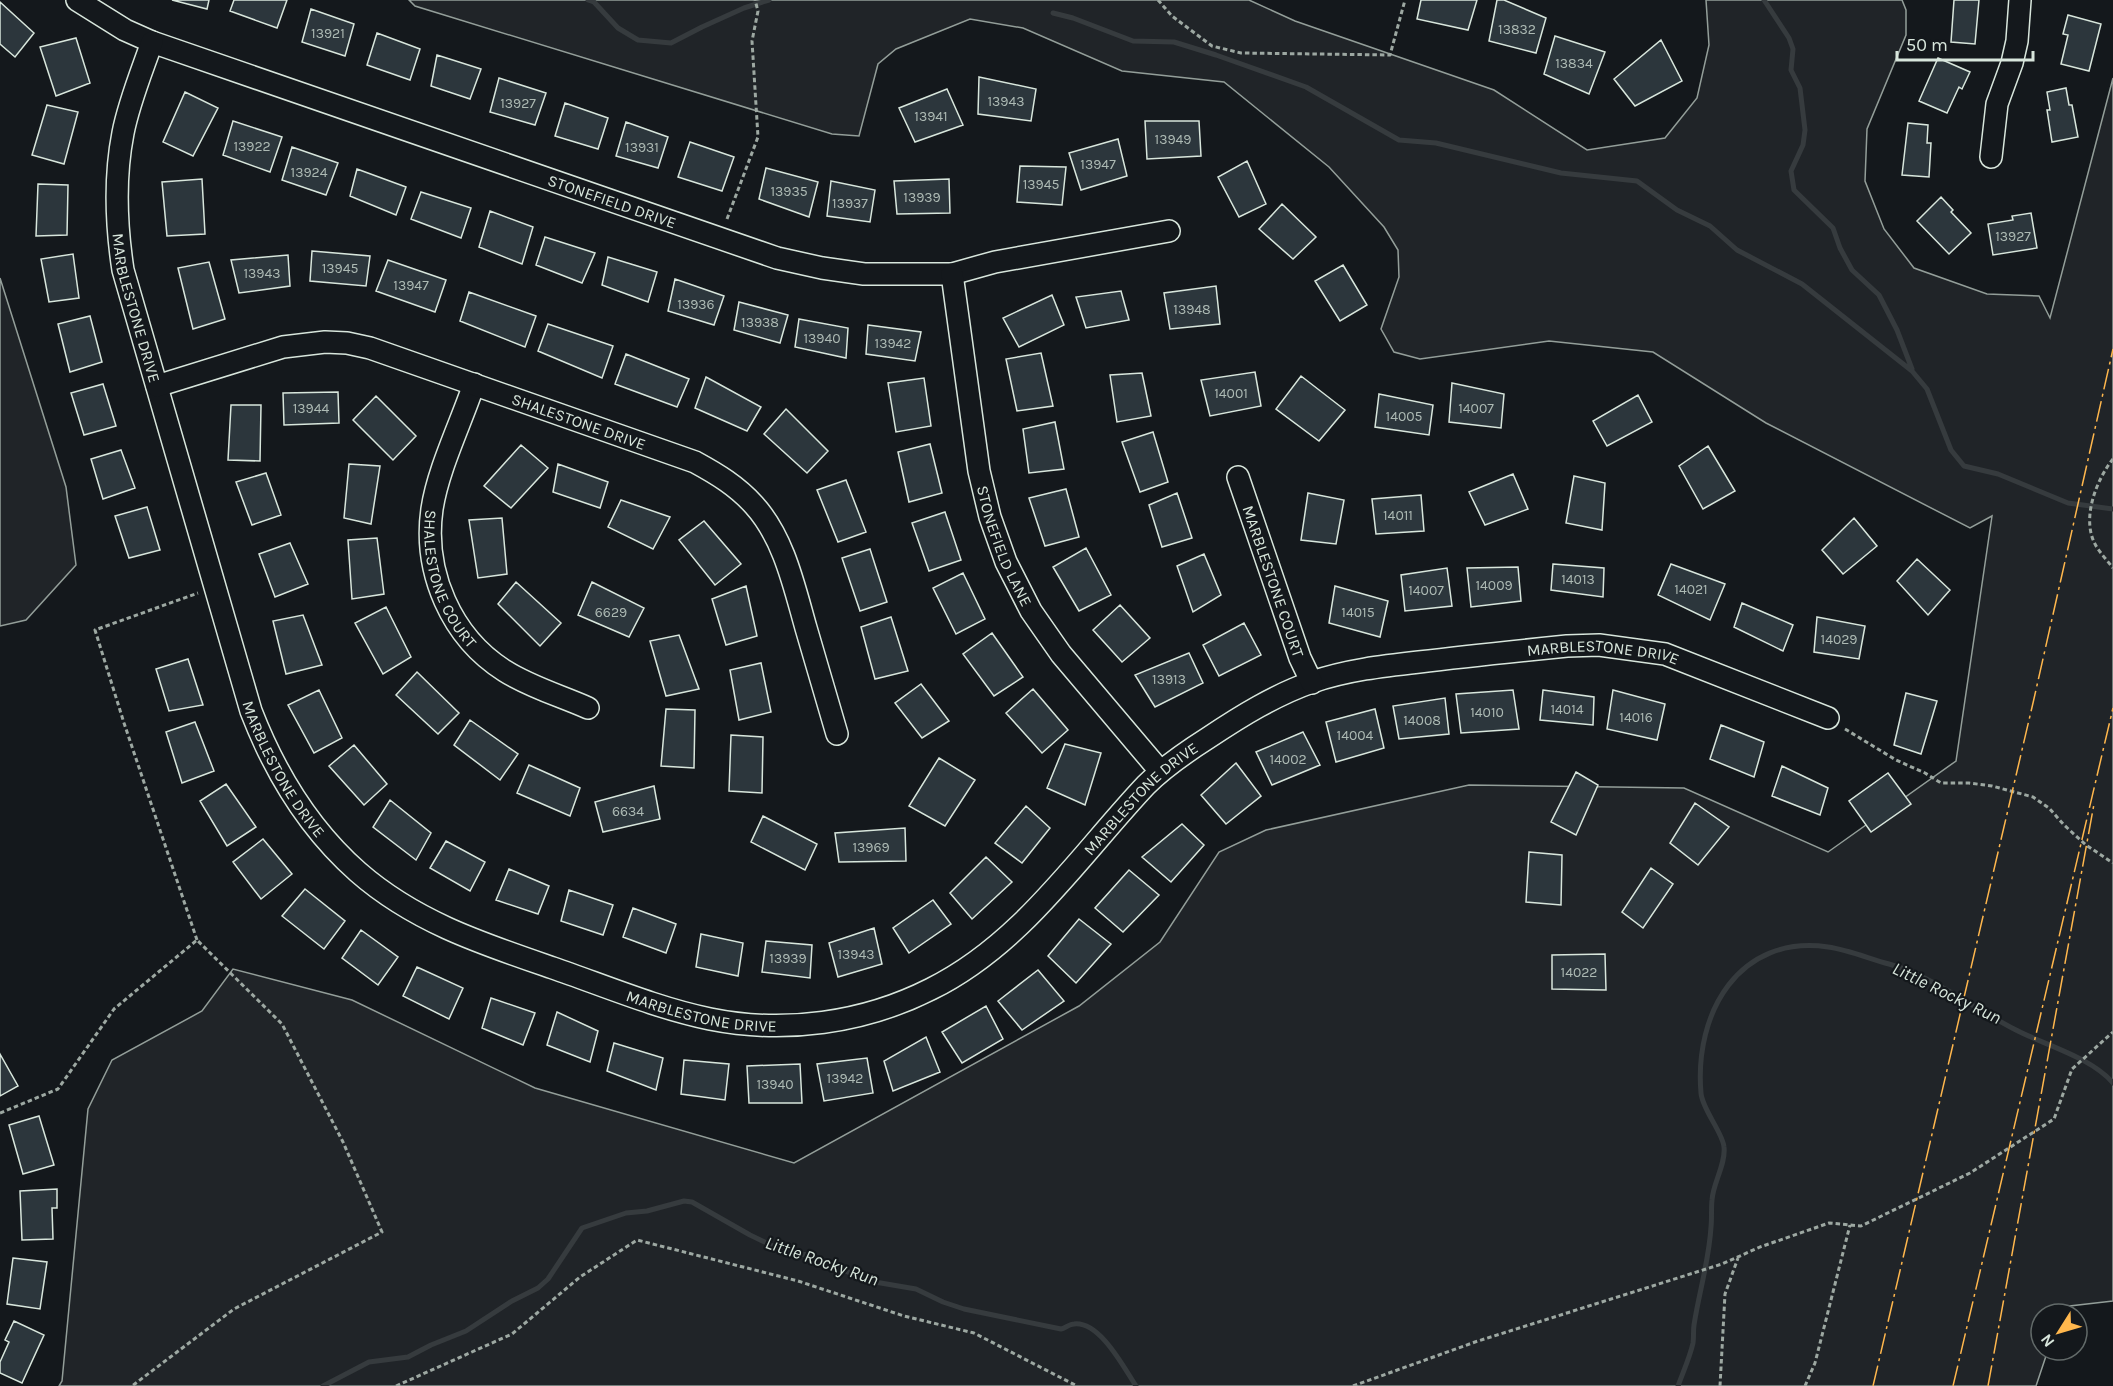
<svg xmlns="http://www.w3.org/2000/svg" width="2113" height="1386" viewBox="0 0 2113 1386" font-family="Karla,sans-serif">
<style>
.green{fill:#202428;stroke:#939e99;stroke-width:1.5}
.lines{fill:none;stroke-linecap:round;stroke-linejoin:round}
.stream{stroke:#363b3e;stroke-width:5}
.building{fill:#2c363c;stroke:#d8e6dc;stroke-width:1.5}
.minor-casing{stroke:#d8e6dc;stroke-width:24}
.path{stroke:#9da8a2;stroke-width:3;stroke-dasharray:4.5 3;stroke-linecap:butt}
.minor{stroke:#14181c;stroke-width:21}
.power{stroke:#ffb74d;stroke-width:1.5;stroke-dasharray:21 4.5 3 4.5;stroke-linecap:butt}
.labels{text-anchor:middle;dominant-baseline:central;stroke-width:4.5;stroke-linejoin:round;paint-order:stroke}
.number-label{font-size:14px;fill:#adbab4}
.street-label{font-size:16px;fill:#d8e6dc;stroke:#14181c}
.water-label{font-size:18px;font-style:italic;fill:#d8e6dc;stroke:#14181c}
</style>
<rect width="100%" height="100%" fill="#14181c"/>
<path class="green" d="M409 0H1249L1295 21 1494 90 1587 150 1665 138 1697 98 1709 45 1706 0H1902L1906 10V35L1867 129 1865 181 1884 229 1914 268 1987 294 2039 296 2050 318 2113 78V1301L2061 1307 2059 1314H2041V1350H2048L2036 1386H59L62 1381 88 1109 112 1060 202 1011 233 969 352 1000 535 1088 794 1163 1079 1006 1160 942 1219 852 1266 830 1469 785 1684 788 1828 852 1956 761 1992 516 1970 528 1766 423 1653 352 1549 341 1420 359 1394 352 1381 329 1399 277 1398 250 1384 227 1329 167 1224 82 1122 71 1023 28 970 19 896 49 878 64 859 136 832 134 415 6Z
M0 278 66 487 76 565 26 620 0 626Z"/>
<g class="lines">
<path class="stream" d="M588 0 594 2 618 28 638 40 671 43 702 27 744 8 769 0
M1764 0 1789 38 1793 49 1791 70 1800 88 1805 130 1803 145 1791 171 1794 190 1833 228 1840 248 1852 270 1879 295 1897 330 1912 369
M1053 13 1073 18 1133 41 1174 42 1216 55 1306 87 1399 140 1436 143 1561 173 1637 181 1677 210 1710 226 1737 250 1802 284 1912 371 1927 389 1951 450 1964 466 1998 474 2068 503 2113 509
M323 1386 369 1362 408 1357 431 1345 466 1331 512 1301 538 1288 548 1279 582 1228 626 1213 647 1211 684 1201 692 1202 750 1235 785 1252 808 1255 869 1281 916 1289 943 1302 964 1309 1061 1329C1065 1328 1070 1324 1074 1324 1100 1321 1124 1368 1136 1386
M1678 1386C1683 1372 1690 1357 1693 1343 1694 1337 1693 1331 1694 1325 1699 1292 1709 1261 1711 1227 1712 1218 1711 1209 1712 1200 1713 1183 1726 1164 1724 1147 1723 1133 1702 1109 1701 1093 1694 1013 1739 934 1828 947 1849 950 1870 959 1889 964 1932 976 1975 1009 2014 1029 2044 1045 2091 1057 2113 1083"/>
</g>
<path class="building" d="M172 0H209L207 9Z
M234 0H287L277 28 230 11Z
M1421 0H1477L1468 30 1417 19Z
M1497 0H1504L1546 18 1536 53 1489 41Z
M1954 0H1979L1975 44 1951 42Z
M0 2 34 33 15 57 0 44Z
M311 9 354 24 345 56 302 42Z
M2068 15 2101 24 2089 71 2061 64 2068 35 2063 34Z
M377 33 420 49 410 80 367 65Z
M1555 36 1605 52 1589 94 1544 74Z
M76 38 90 83 56 96 40 47Z
M1661 40 1682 81 1635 106 1614 79Z
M437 55 481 69 470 99 431 86Z
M1938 58 1970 72 1962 89 1959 87 1947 113 1919 101Z
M979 77 1036 89 1031 121 978 114Z
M499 78 546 93 535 125 490 112Z
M2066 88 2069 105H2072L2078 137 2052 142 2047 110H2050L2047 92Z
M947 89 963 125 915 142 899 108Z
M185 92 218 108 193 156 163 142Z
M565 103 608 118 598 149 555 136Z
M47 105 78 112 64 164 32 155Z
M233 121 282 137 270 172 223 155Z
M1145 121H1199L1201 156 1147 159Z
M626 122 668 137 658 168 616 156Z
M1908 123 1928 125 1927 143H1931L1929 177 1902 175Z
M1118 139 1127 176 1081 190 1069 153Z
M690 142 734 157 722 191 678 177Z
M292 147 338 163 326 195 282 180Z
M1247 161 1266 204 1239 217 1218 177Z
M1020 166 1066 167 1062 205 1017 202Z
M766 168 818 182 809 217 759 199Z
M357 169 406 187 396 215 350 196Z
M202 179 205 234 167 236 162 182Z
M949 179 950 213 897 214 894 181Z
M831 181 875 190 870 222 827 216Z
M38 184 68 185 67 235 36 236Z
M421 192 471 208 461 238 411 219Z
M1941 197 1953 210 1951 212 1971 233 1949 254 1917 221Z
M1282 204 1316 237 1293 259 1259 229Z
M490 211 533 227 522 264 479 247Z
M2031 213 2037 248 1993 255 1988 224 2013 220 2012 216Z
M545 237 595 253 582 283 536 265Z
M312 251 370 256 366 286 310 281Z
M73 254 79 298 49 302 41 259Z
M288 255 290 286 239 293 231 260Z
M608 257 657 272 648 302 602 285Z
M388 260 446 280 435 312 376 291Z
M209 262 225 319 193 329 178 268Z
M1343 265 1367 305 1340 321 1315 281Z
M675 279 724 296 714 325 668 311Z
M1216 286 1220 324 1170 329 1164 293Z
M1121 291 1129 320 1086 328 1076 297Z
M469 292 536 316 525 347 460 321Z
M1052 295 1064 325 1019 347 1003 318Z
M739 302 788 315 780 343 734 330Z
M90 316 102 362 70 372 58 324Z
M799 319 848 328 846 358 795 347Z
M548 324 613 346 602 378 538 351Z
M868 325 921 332 915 361 866 354Z
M1041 353 1053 406 1017 411 1006 359Z
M626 354 689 379 677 407 615 384Z
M1255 372 1261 406 1210 416 1201 380Z
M1142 373 1151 416 1117 422 1110 375Z
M1301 376 1345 410 1319 441 1276 409Z
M706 377 761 407 747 431 695 408Z
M924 378 931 426 896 432 888 383Z
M1452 383 1504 394 1501 428 1449 422Z
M103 384 116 426 84 435 71 393Z
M338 392 339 423 284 425 283 393Z
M1379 394 1433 405 1429 435 1375 427Z
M1638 395 1652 422 1607 446 1593 421Z
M376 396 416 436 393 460 353 420Z
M231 405H261L260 461 228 460Z
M786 409 828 451 807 473 764 434Z
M1055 422 1064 469 1029 473 1023 429Z
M1153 432 1168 482 1140 492 1122 442Z
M930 444 942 493 909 502 898 452Z
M521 445 548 468 511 508 484 486Z
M1708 446 1735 491 1703 509 1679 466Z
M121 450 135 488 103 499 91 459Z
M349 464 380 466 371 524 344 518Z
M558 464 608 482 600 508 553 492Z
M266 473 281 515 252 525 236 482Z
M1513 474 1528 509 1485 525 1469 492Z
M1574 476 1605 483 1602 530 1566 523Z
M846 480 866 532 838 542 817 490Z
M1066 489 1079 537 1045 546 1029 498Z
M1177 493 1192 538 1162 547 1149 505Z
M1308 493 1344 500 1336 544 1301 540Z
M1421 495 1424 531 1376 534 1372 499Z
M621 500 670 517 653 549 608 527Z
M147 507 160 550 129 558 115 516Z
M945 512 961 560 929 571 912 523Z
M502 518 507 574 478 578 469 520Z
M1854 518 1877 546 1843 574 1822 550Z
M704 521 741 564 715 585 679 540Z
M377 538 384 594 352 599 348 540Z
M290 543 308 584 275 597 259 554Z
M1086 548 1111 595 1079 611 1053 567Z
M870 549 887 602 860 611 842 558Z
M1204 554 1221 595 1193 612 1177 566Z
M1917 559 1950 590 1928 615 1897 581Z
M1553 564 1604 568 1603 597 1551 590Z
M1671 564 1725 584 1710 620 1658 595Z
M1518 567 1521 601 1471 607 1467 568Z
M1447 568 1452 606 1405 611 1401 575Z
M963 573 985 619 956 634 933 588Z
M516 582 561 623 540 646 498 604Z
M592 582 644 608 629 637 578 615Z
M746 586 757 636 726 645 712 599Z
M1335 586 1388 601 1380 637 1329 623Z
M1742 603 1793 625 1783 651 1734 627Z
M1120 605 1150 638 1122 662 1093 630Z
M386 607 411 657 383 674 355 623Z
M303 615 322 665 286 674 273 621Z
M891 617 908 671 875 679 861 627Z
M1817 617 1865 626 1859 659 1814 652Z
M1244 623 1261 655 1219 676 1203 645Z
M992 633 1023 677 994 696 963 654Z
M679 635 699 689 666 696 650 641Z
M1189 653 1203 683 1155 707 1135 675Z
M188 659 203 705 169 711 156 669Z
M761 663 771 712 739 720 730 670Z
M417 672 459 713 438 734 396 695Z
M921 684 949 721 922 738 895 703Z
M1033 689 1068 730 1042 753 1006 713Z
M319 690 342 738 314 753 288 705Z
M1513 690 1519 729 1461 733 1456 694Z
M1543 690 1594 697 1593 725 1540 720Z
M1613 690 1665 704 1657 740 1607 729Z
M1906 693 1937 701 1921 754 1894 745Z
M1445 698 1449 734 1399 739 1393 706Z
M666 709 695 710 694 768 661 766Z
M1375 709 1384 748 1336 762 1326 722Z
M470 720 518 754 500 780 454 745Z
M195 722 214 771 182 783 166 732Z
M1721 725 1764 742 1754 777 1710 759Z
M1303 732 1320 765 1272 785 1256 752Z
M731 735 763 737 762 793 729 791Z
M1065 744 1101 753 1085 805 1047 788Z
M354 745 387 784 364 805 329 766Z
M939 758 975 780 945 826 909 806Z
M1236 763 1261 796 1226 824 1201 795Z
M529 765 580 788 570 816 517 793Z
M1782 766 1828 788 1820 815 1772 796Z
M1576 772 1598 785 1576 835 1551 822Z
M1888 773 1911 804 1871 832 1849 801Z
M226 784 256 827 227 846 200 801Z
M654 786 660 819 603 832 595 802Z
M390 800 431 833 416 860 373 827Z
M1695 803 1729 827 1698 865 1670 843Z
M1026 806 1050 828 1022 863 995 843Z
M763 816 817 844 805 870 751 842Z
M1182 824 1204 845 1171 882 1142 857Z
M905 828 906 861 839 862 835 833Z
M263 839 292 874 261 899 233 862Z
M446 841 485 862 470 891 430 868Z
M1529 852 1562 855 1561 905 1526 902Z
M986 857 1012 882 972 919 950 893Z
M1651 868 1673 884 1643 928 1622 912Z
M509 869 549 886 538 914 496 900Z
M1129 870 1159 895 1123 932 1095 908Z
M305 889 345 921 324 949 282 916Z
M569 890 613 905 603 935 561 921Z
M933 900 951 924 909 953 893 928Z
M633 908 676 924 666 953 623 937Z
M1079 919 1111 944 1076 983 1048 956Z
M874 928 882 964 838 977 829 943Z
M361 930 398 957 378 985 342 958Z
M701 934 743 943 738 976 696 967Z
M766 941 812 945 810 978 762 972Z
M1605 954 1606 990 1552 989V955Z
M417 967 463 988 449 1019 403 996Z
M1038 970 1064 1001 1022 1030 998 1001Z
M491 998 535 1013 523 1045 482 1028Z
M986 1006 1003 1039 962 1063 942 1032Z
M557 1012 598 1031 590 1062 547 1045Z
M926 1037 940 1072 893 1091 884 1061Z
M614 1043 663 1058 656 1090 607 1071Z
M0 1054 18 1086 0 1096Z
M867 1058 873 1093 824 1101 817 1064Z
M684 1060 729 1064 725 1100 681 1094Z
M800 1064 802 1103H749L747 1066Z
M39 1116 54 1165 23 1174 9 1125Z
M57 1189V1208H52L53 1239 22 1240 20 1191Z
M13 1258 47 1262 40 1309 7 1304Z
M14 1321 44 1335 22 1383 0 1373V1362L9 1342 5 1340Z"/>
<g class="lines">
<g class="minor-casing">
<g id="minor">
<path id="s1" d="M77 0 125 30 152 42 777 258 822 268 864 274H952L995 262 1169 231"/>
<path id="s2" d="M152 42C142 71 129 102 123 133 114 179 116 224 123 270L251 711C275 773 308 828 358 872 415 922 483 944 553 968 605 986 657 1008 710 1019 784 1034 864 1023 931 989 1022 944 1079 856 1146 785 1165 766 1186 752 1208 738 1241 716 1275 695 1312 682 1347 670 1383 666 1419 662 1469 656 1518 651 1567 646L1599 645 1665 654 1828 718"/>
<path d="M1991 157 1997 104 2012 63 2017 41 2020 0"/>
<path id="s3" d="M952 274 979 471 990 517 1006 562 1031 611 1061 654 1160 771"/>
<path id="s4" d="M474 384C461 423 438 469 432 509 423 572 451 637 505 671 530 687 561 696 588 708"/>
<path id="s5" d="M157 386 283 347 325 342 347 343 370 348 695 462C717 474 737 486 754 505 784 538 794 586 806 628 816 663 827 699 837 734"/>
<path id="s6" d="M1238 477 1300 658 1312 683"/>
</g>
</g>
<path class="path" d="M1158 0 1172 16 1212 46 1241 53 1390 55 1405 0
M727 219 758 137 752 41 758 11 755 0
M2113 459C2097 479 2082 516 2094 542 2098 551 2107 560 2113 568
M1845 729 1896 760 1925 773 1941 783H1969L1992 786 2033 797 2049 808 2064 825 2086 845 2113 863
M197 940 124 723 95 630 198 593
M0 1113 58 1089 114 1009 197 940 282 1024 343 1142 382 1232 234 1309 132 1386
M396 1386 512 1334 580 1277 637 1240 798 1281 904 1316 974 1333 1077 1386
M1353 1386 1475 1342 1722 1264 1760 1247 1829 1223 1861 1226 1970 1173 2054 1119 2072 1069 2113 1032
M1720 1386 1725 1294 1738 1258
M1805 1386 1815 1363 1850 1225"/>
<use href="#minor" class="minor"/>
<path class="power" d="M1873 1386 2033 703 2113 349
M1953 1386 2113 708
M1988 1386 2094 804"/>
</g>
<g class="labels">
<g class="number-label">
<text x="1517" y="29">13832</text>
<text x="328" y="33">13921</text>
<text x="1574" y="63">13834</text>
<text x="1006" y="101">13943</text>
<text x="518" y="103">13927</text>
<text x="931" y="116">13941</text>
<text x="1173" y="139">13949</text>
<text x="252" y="146">13922</text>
<text x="642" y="147">13931</text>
<text x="1098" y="164">13947</text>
<text x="309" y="172">13924</text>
<text x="1041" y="184">13945</text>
<text x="789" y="191">13935</text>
<text x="922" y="197">13939</text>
<text x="850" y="203">13937</text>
<text x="2013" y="236">13927</text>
<text x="340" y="268">13945</text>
<text x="262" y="273">13943</text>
<text x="411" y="285">13947</text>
<text x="696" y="304">13936</text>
<text x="1192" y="309">13948</text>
<text x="760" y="322">13938</text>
<text x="822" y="338">13940</text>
<text x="893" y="343">13942</text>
<text x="1231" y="393">14001</text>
<text x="311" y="408">13944</text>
<text x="1476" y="408">14007</text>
<text x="1404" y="416">14005</text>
<text x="1398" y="515">14011</text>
<text x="1578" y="579">14013</text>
<text x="1494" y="585">14009</text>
<text x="1691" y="589">14021</text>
<text x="1426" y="590">14007</text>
<text x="611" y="612">6629</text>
<text x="1358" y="612">14015</text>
<text x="1839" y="639">14029</text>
<text x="1169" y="679">13913</text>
<text x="1567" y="709">14014</text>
<text x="1487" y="712">14010</text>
<text x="1636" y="717">14016</text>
<text x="1422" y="720">14008</text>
<text x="1355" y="735">14004</text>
<text x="1288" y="759">14002</text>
<text x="628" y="811">6634</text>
<text x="871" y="847">13969</text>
<text x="856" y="954">13943</text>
<text x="788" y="958">13939</text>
<text x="1579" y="972">14022</text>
<text x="845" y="1078">13942</text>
<text x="775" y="1084">13940</text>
</g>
<g class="street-label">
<text stroke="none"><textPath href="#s1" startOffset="573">STONEFIELD DRIVE</textPath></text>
<text stroke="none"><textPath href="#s2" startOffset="273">MARBLESTONE DRIVE</textPath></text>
<text stroke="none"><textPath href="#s5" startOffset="441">SHALESTONE DRIVE</textPath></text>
<text stroke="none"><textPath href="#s3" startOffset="278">STONEFIELD LANE</textPath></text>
<text stroke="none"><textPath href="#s4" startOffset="206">SHALESTONE COURT</textPath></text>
<text stroke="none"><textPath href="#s6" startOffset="110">MARBLESTONE COURT</textPath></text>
<text stroke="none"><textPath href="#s2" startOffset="2288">MARBLESTONE DRIVE</textPath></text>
<text stroke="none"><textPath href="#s2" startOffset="759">MARBLESTONE DRIVE</textPath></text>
<text stroke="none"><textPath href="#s2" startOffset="1784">MARBLESTONE DRIVE</textPath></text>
<text stroke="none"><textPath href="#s2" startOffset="1262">MARBLESTONE DRIVE</textPath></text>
</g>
<g class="water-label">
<text transform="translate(1947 993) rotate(26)">Little Rocky Run</text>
<text transform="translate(822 1261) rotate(19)">Little Rocky Run</text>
</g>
</g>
<g transform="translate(2059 1332) rotate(233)"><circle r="28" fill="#14181c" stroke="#626a69" stroke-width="1.5"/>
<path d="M0-4.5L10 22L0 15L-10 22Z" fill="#ffb74d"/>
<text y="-9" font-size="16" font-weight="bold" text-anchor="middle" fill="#d8e6dc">N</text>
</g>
<path d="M1897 51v9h136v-9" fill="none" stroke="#d8e6dc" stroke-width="3"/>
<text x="1906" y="51" font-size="18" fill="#d8e6dc" stroke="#14181c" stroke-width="4.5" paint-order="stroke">50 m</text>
</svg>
